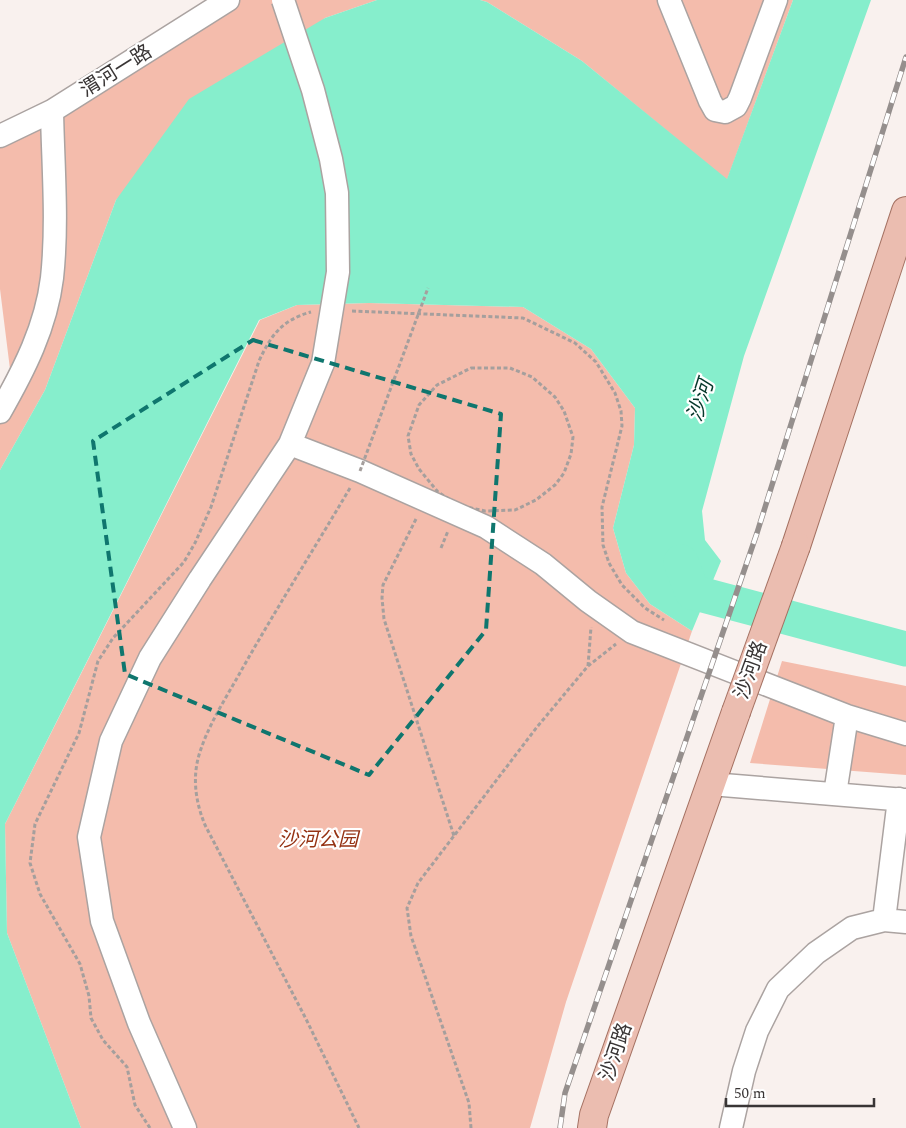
<svg xmlns="http://www.w3.org/2000/svg" width="906" height="1128" viewBox="0 0 906 1128" font-family="Spectral,'Noto Sans SC',serif">
<style>
.green{fill:#f4bcac}
.water{fill:#86eecc}
.lines{fill:none;stroke-linecap:round;stroke-linejoin:round}
.river{stroke:#86eecc;stroke-width:35}
.minor-casing{stroke:#aba3a1;stroke-width:25}
.major-casing{stroke:#a47162;stroke-width:30}
.path{stroke:#a59f9d;stroke-width:3;stroke-dasharray:4 2.5;stroke-linecap:butt}
.minor{stroke:#fff;stroke-width:22}
.major{stroke:#ebbdb0;stroke-width:28}
.rail-casing{stroke:#958f8d;stroke-width:5.5}
.rail{stroke:#fff;stroke-width:4;stroke-dasharray:11;stroke-linecap:butt}
.minor-bridge-casing{stroke:#aba3a1;stroke-width:25;stroke-linecap:butt}
.major-bridge-casing{stroke:#a47162;stroke-width:30;stroke-linecap:butt}
.path-bridge{stroke:#a59f9d;stroke-width:3;stroke-dasharray:4 2.5;stroke-linecap:butt}
.minor-bridge{stroke:#fff;stroke-width:22}
.major-bridge{stroke:#ebbdb0;stroke-width:28}
.marked{fill:none;stroke:#0f766e;stroke-width:4;stroke-dasharray:10 6;stroke-linejoin:round}
.labels{text-anchor:middle;dominant-baseline:central;stroke-width:4.5;stroke-linejoin:round;paint-order:stroke}
.street-label{font-size:20px;fill:#393535;stroke:#fff}
.park-label{font-size:20px;font-style:italic;fill:#953213;stroke:#fff}
.water-label{font-size:21px;font-style:italic;fill:#06382b;stroke:#fff}
</style>
<rect width="100%" height="100%" fill="#f9f1ee"/>
<path class="green" d="M238 0H377L325 18 116 200 45 390 0 470V388L10 369 0 289V144Z
M480 0H793L727 180 582 61 487 2Z
M369 303 523 307 591 349 635 408 634 445 613 528 626 573 650 604 692 631 566 1002 530 1128H81L7 933 5 824 260 320 297 305Z
M782 661 906 686V775L750 763Z"/>
<path class="water" d="M377 0H480L487 2 582 61 727 179 793 0H871L744 356 702 511 705 540 721 561 692 631 650 604 626 573 613 528 634 445 635 408 591 349 523 307 369 303 297 305 259 320 5 824 7 933 81 1128H0V470L45 390 116 200 189 99 325 18Z"/>
<g class="lines">
<path class="river" d="M681 562 692 592 906 649"/>
<g class="minor-casing">
<path id="minor" d="M669 0 710 101 715 110 725 112 736 106 740 98 776 0
M0 136 52 111 228 0
M0 412C24 370 46 327 52 278 58 223 53 166 52 111
M290 444 360 471 486 527 543 564 588 601 632 632 847 716 906 734
M711 784 906 800
M835 794 847 716
M884 920 899 799
M185 1128 139 1023 102 921 89 837 111 741 150 658 200 579 290 444 323 363
M731 1128 744 1071 757 1031 778 989 816 953 852 928 884 920 906 922"/>
</g>
<g class="major-casing">
<path id="major" d="M796 546 906 211
M592 1128 594 1115 736 712"/>
</g>
<path class="path" d="M352 311 523 318 575 343 596 362 615 393 621 411 622 426 602 507 603 545 609 563 622 585 645 608 664 620
M471 368H510L532 377 555 397 564 411 573 437 571 454 564 473 555 485 536 500 515 510 485 511 458 505 438 492 419 469 411 454 408 436 419 405 437 385Z
M350 488C314 549 276 609 241 671 226 698 208 725 199 755 192 779 196 803 205 825L306 1019 359 1128
M416 519 383 585 382 598 384 619 454 836
M441 548 448 531
M588 666 591 627
M150 1128 135 1105 127 1067 103 1040 91 1018 89 996 80 964 40 894 30 863 35 824 79 733 98 661 113 638 184 562 195 543 211 507 259 361C271 335 282 320 311 312
M471 1128 469 1103 411 936 407 908 418 883 537 727 588 666 616 644"/>
<use href="#minor" class="minor"/>
<use href="#major" class="major"/>
<g class="rail-casing">
<path id="rail" d="M560 1128 565 1093 757 533 906 57"/>
</g>
<use href="#rail" class="rail"/>
<g class="minor-bridge-casing">
<path id="minor-bridge" d="M283 0 313 90 331 159 337 193 338 272 323 363"/>
</g>
<g class="major-bridge-casing">
<path id="major-bridge" d="M736 712 796 546"/>
</g>
<path class="path-bridge" d="M360 471 428 288"/>
<use href="#minor-bridge" class="minor-bridge"/>
<use href="#major-bridge" class="major-bridge"/>
</g>
<path class="marked" d="M253 340 501 414 486 630 369 775 125 674 93 441Z"/>
<g class="labels">
<g class="street-label">
<text transform="translate(116 71) rotate(-32)">渭河一路</text>
<text transform="translate(751 670) rotate(-70)">沙河路</text>
<text transform="translate(616 1052) rotate(-71)">沙河路</text>
</g>
<g class="park-label">
<text x="318" y="840">沙河公园</text>
</g>
<g class="water-label">
<text transform="translate(701 401) rotate(-72)">沙河</text>
</g>
</g>
<path d="M726 1098v8h148v-8" fill="none" stroke="#393535" stroke-width="2.5"/>
<text x="734" y="1098" font-size="15" fill="#393535" stroke="#ffffff" stroke-width="4" paint-order="stroke">50 m</text>
</svg>
